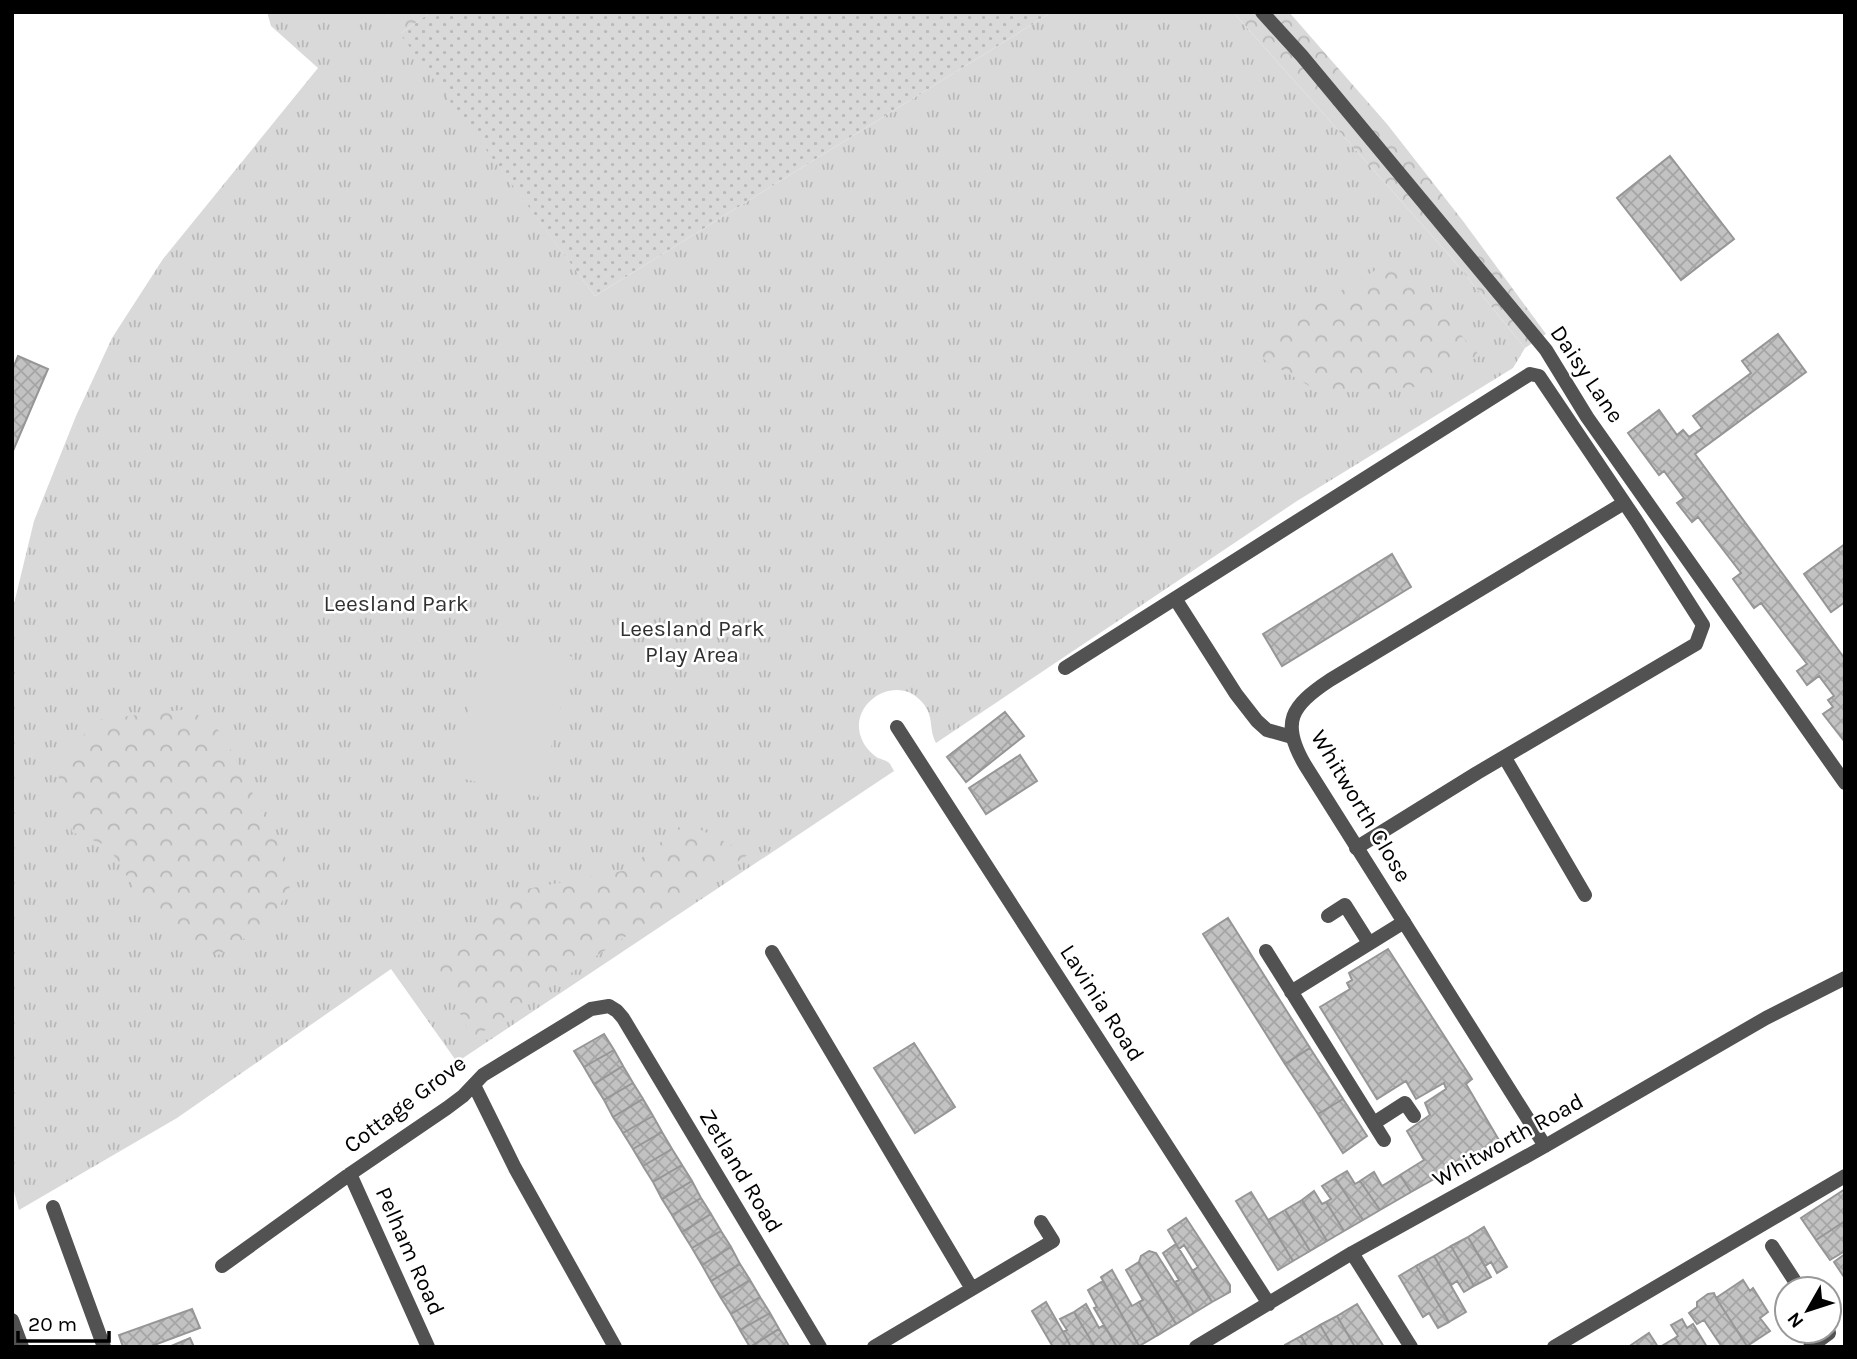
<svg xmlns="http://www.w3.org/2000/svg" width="1857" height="1359" viewBox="0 0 1857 1359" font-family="Karla,sans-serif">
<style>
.grass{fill:url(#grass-tufts)}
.forest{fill:url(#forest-crowns)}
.garden{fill:url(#garden-dots)}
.pitch{fill:#d9d9d9}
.building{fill:url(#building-cross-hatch);stroke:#969696;stroke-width:2}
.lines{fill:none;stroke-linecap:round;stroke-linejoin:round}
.service{stroke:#525252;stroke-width:14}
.pedestrian{stroke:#525252;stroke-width:14}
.minor{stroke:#525252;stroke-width:14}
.labels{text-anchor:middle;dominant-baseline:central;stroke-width:5;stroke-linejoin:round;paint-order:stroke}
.street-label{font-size:23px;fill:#000;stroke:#fff}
.park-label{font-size:23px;fill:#303030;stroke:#fff}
</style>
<defs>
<pattern id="grass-tufts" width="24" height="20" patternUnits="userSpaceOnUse" patternTransform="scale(1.75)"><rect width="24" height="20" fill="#d9d9d9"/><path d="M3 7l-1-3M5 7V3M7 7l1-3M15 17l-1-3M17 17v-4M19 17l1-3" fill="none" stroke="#b8b8b8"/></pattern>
<pattern id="forest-crowns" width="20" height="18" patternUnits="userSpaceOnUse" patternTransform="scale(1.75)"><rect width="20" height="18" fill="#d9d9d9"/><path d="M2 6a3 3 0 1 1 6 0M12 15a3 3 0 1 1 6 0" fill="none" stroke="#b8b8b8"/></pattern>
<pattern id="garden-dots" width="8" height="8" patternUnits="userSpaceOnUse" patternTransform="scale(1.75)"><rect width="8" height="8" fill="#d9d9d9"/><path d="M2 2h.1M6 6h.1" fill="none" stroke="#b8b8b8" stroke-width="1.8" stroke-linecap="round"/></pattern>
<pattern id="building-cross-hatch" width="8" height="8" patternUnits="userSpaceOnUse" patternTransform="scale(1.75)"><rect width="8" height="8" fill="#c2c2c2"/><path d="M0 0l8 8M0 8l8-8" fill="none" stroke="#a5a5a5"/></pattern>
</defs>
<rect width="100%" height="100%" fill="#fff"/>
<path class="grass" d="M267 12H385L595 296 1052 12H1233L1450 256 1525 348 1513 368 1297 501 936 743C928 728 935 717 922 702 896 671 844 705 863 742 866 748 872 754 878 758 881 759 885 760 888 762 891 764 892 768 894 771L457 1062 391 969 177 1118 19 1210 12 1184V612L34 521 76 416 112 338 163 259 318 68 271 26Z"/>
<path class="forest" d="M385 12H431L400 34Z
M1233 12H1289L1387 124 1463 221 1546 334 1525 348 1450 256Z
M1393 260 1480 356 1416 387 1323 394 1262 358 1267 334Z
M190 709 222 733 295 877 271 922 218 955 153 918 108 846 72 832 57 770 95 720Z
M685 822 749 854 472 1039 434 957 527 889 627 870Z"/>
<path class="garden" d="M431 12H1052L595 296 400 34Z"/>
<path class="pitch" d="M486 636 573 657 539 797 452 776Z"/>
<path class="building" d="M1670 156 1734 239 1681 280 1617 198Z
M1778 334 1806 372 1695 454 1845 659V742L1823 714 1833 707 1828 700 1834 696 1819 676 1807 685 1797 671 1807 664 1761 603 1754 608 1733 579 1741 573 1698 517 1692 522 1677 503 1684 498 1664 471 1659 475 1628 433 1659 410 1677 435 1683 430 1689 437 1702 428 1693 416 1751 373 1742 361Z
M18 356 48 369 12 453V371Z
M1845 544V602L1831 612 1804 574Z
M1392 554 1411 587 1282 666 1263 634Z
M1005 712 1024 736 966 782 947 757Z
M1020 755 1037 781 986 814 969 788Z
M1228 918 1310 1048 1285 1064 1203 934Z
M1388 949 1472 1079 1466 1084 1500 1142 1411 1192 1400 1175 1424 1160 1407 1131 1430 1115 1425 1103 1446 1089 1444 1083 1416 1099 1406 1081 1377 1099 1320 1007 1350 989 1347 983 1352 980 1349 973Z
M604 1034 614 1050 584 1067 574 1051Z
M914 1043 955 1107 915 1133 874 1068Z
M1310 1048 1343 1099 1318 1114 1285 1064Z
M614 1050 623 1066 594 1084 584 1067Z
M623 1066 633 1083 604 1100 594 1084Z
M633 1083 643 1099 613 1117 604 1100Z
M643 1099 653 1116 623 1133 613 1117Z
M1343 1099 1367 1136 1343 1153 1318 1114Z
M653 1116 662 1132 633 1149 623 1133Z
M662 1132 672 1149 643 1166 633 1149Z
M672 1149 682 1165 653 1182 643 1166Z
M682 1165 692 1181 662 1199 653 1182Z
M1347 1171 1355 1184 1360 1181 1380 1210 1363 1220 1335 1178Z
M1374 1172 1382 1186 1400 1175 1411 1192 1380 1210 1360 1181Z
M1335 1178 1363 1220 1344 1231 1326 1202 1331 1199 1322 1186Z
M692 1181 701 1198 672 1215 662 1199Z
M1845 1189V1221L1816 1240 1801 1218Z
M1314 1191 1322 1204 1326 1202 1344 1231 1327 1241 1302 1200Z
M1251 1192 1293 1261 1278 1270 1236 1201Z
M701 1198 711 1214 682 1232 672 1215Z
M1302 1200 1327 1241 1310 1251 1285 1210Z
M1285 1210 1310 1251 1293 1261 1268 1220Z
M711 1214 721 1231 692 1248 682 1232Z
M1186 1218 1230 1285V1292L1212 1302 1192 1271 1198 1267 1184 1245 1179 1249 1168 1230Z
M1845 1221V1251L1830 1260 1816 1240Z
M1484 1227 1507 1267 1497 1273 1491 1262 1485 1266 1468 1237Z
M721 1231 731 1247 702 1265 692 1248Z
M1468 1237 1491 1277 1474 1286 1451 1246Z
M1176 1244 1212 1302 1194 1313 1175 1282 1179 1280 1163 1253Z
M1451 1246 1474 1286 1464 1292 1457 1281 1451 1285 1434 1256Z
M731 1247 740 1264 711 1281 702 1265Z
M1149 1251 1156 1253 1194 1313 1176 1324 1139 1262 1141 1256Z
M1845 1254V1277H1844L1834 1262Z
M1434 1256 1466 1312 1449 1322 1416 1266Z
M1139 1262 1176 1324 1158 1335 1139 1302 1143 1300 1126 1270Z
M740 1264 750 1280 721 1298 711 1281Z
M1416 1266 1449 1322 1438 1328 1429 1313 1423 1317 1399 1276Z
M1112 1270 1132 1306 1139 1302 1158 1335 1139 1346 1101 1277Z
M750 1280 760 1297 731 1314 721 1298Z
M1743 1280 1750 1291 1753 1288 1768 1312 1760 1318 1770 1331 1747 1346 1716 1298Z
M1103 1281 1139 1346 1138 1347H1117L1094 1308 1097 1307 1088 1290Z
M1714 1293 1716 1298 1747 1346 1722 1347 1704 1320 1697 1324 1689 1313 1697 1307V1302L1708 1294Z
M760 1297 770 1313 740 1330 731 1314Z
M1046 1302 1063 1332 1071 1347H1053L1032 1311Z
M1086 1304 1099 1328 1104 1325 1117 1347H1095L1074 1312Z
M1357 1304 1384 1347H1355L1337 1316Z
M192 1309 200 1328 149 1347H123L119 1335Z
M1074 1312 1095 1347H1071L1063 1332 1067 1330 1060 1319Z
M770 1313 779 1329 750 1347 740 1330Z
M1337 1316 1355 1347H1333L1320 1325Z
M1682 1319 1687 1328 1693 1324 1707 1347H1681L1675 1338 1678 1336 1671 1325Z
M1320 1325 1333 1347H1307L1301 1336Z
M779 1329 789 1346 750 1347Z
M1649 1333 1658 1347H1632L1631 1345Z
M1301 1336 1307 1347H1286L1285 1345Z
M190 1338 194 1347H169Z
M1675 1338 1681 1347H1660Z"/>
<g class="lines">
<path class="service" d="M1176 600 1236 694 1257 721 1267 730 1292 737
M1065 668 1530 374 1539 376 1636 520 1703 625 1696 644 1477 773 1356 848
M1505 758 1585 895
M1328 916 1345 905 1369 943
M1266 951 1384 1140
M772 952 972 1289
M1291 992 1404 922
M474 1085 515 1168 615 1347
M1374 1123 1405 1103 1414 1116
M12 1320 22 1347
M874 1347 1053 1241 1041 1222
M1554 1347 1845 1176"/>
<path class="pedestrian" d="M1262 12 1302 56 1546 350 1587 417 1845 783"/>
<path class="minor" d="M897 727 1269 1304
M1545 1146 1305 765C1280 722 1291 706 1330 680L1624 503
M350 1174 428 1347
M53 1207 104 1347
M1772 1246 1800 1289
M1352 1253 1411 1347
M222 1266 350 1174 447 1108 463 1096 483 1075 591 1009 609 1006 617 1011 623 1018 820 1347
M1196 1347 1352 1253 1545 1146 1766 1018 1845 978
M1810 1347 1829 1333"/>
</g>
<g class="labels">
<g class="street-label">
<text transform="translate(1587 374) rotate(56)">Daisy Lane</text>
<text transform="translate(1361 806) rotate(59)">Whitworth Close</text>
<text transform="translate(1102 1003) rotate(57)">Lavinia Road</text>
<text transform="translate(405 1104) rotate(-37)">Cottage Grove</text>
<text transform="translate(1508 1140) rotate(-29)">Whitworth Road</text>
<text transform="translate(741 1171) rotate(59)">Zetland Road</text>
<text transform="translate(410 1251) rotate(66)">Pelham Road</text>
</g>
<g class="park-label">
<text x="396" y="603">Leesland Park</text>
<text x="692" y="628">Leesland Park<tspan x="692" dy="26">Play Area</tspan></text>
</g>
</g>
<rect width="1857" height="1359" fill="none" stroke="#000000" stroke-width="28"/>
<g transform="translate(1808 1310) rotate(231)"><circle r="33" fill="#ffffff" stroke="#999999" stroke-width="2"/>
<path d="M0-5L12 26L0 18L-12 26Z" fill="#000000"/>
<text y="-10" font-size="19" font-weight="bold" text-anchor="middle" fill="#000000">N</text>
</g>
<path d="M18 1331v10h91v-10" fill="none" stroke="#000000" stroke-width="3.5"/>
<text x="28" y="1331" font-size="21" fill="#000000" stroke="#ffffff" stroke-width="5" paint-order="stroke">20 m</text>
</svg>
